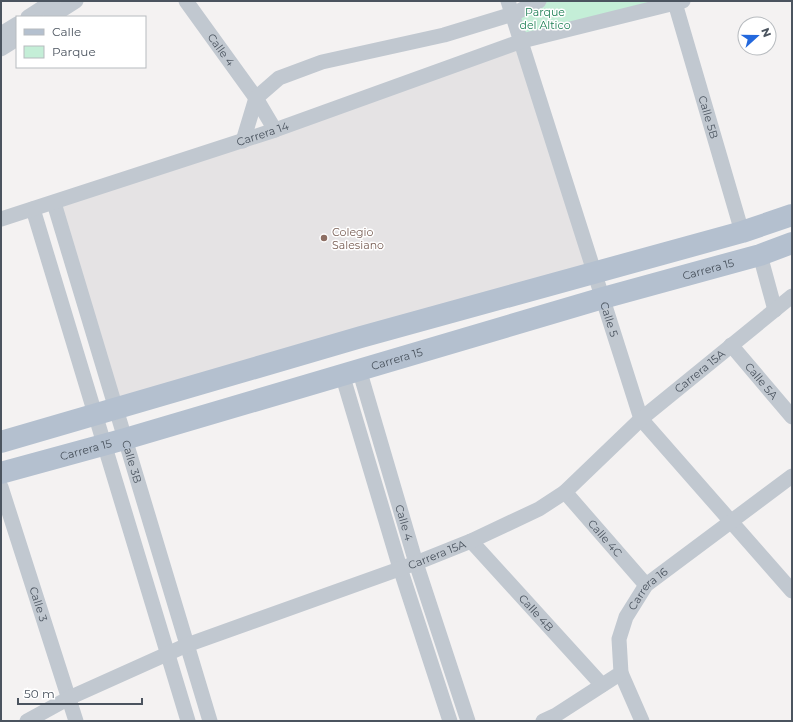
<svg xmlns="http://www.w3.org/2000/svg" width="793" height="722" viewBox="0 0 793 722" font-family="Montserrat,sans-serif">
<style>
.education{fill:#e5e3e4}
.green{fill:#c4eed7}
.lines{fill:none;stroke-linecap:round;stroke-linejoin:round}
.street{stroke:#c1c8d0;stroke-width:15}
.primary{stroke:#b4c0cf;stroke-width:22}
.education-dot{fill:#8d6e63;stroke:#fff;stroke-width:1.5}
.labels{text-anchor:middle;dominant-baseline:central;stroke-width:3;stroke-linejoin:round;paint-order:stroke}
.park-label{font-size:11px;fill:#1d7f54;stroke:#fff}
.street-label{font-size:11px;fill:#4b545f;stroke:#fff}
.education-label{font-size:11px;fill:#785e54;stroke:#fff;text-anchor:start}
</style>
<rect width="100%" height="100%" fill="#f4f2f2"/>
<path class="education" d="M522 41 595 273 116 410 54 203Z"/>
<path class="green" d="M539 1H683L522 41 513 14Z"/>
<g class="lines">
<g class="street">
<path id="s1" d="M186 1 256 98 275 130"/>
<path id="s2" d="M508 1 641 419 792 591"/>
<path id="s3" d="M675 3 742 232"/>
<path d="M28 17 53 1"/>
<path d="M51 17 76 1"/>
<path d="M1 34 17 24"/>
<path d="M1 49 17 39"/>
<path d="M243 141 256 98 279 78 322 62 444 35 513 14 539 1"/>
<path id="s4" d="M54 203 210 721"/>
<path d="M33 209 188 721"/>
<path id="s5" d="M1 219 275 130 522 41 683 1"/>
<path d="M760 255 775 310"/>
<path id="s6" d="M731 345 792 417"/>
<path id="s7" d="M359 369 416 563 468 721"/>
<path d="M342 374 400 568 450 721"/>
<path id="s8" d="M1 487 76 721"/>
<path id="s9" d="M565 492 646 585"/>
<path id="s10" d="M471 541 602 685"/>
<path d="M621 673 642 721"/>
<path id="s11" d="M27 721 69 698 187 645 416 563 471 541 539 509 565 492 641 419 792 296"/>
<path id="s12" d="M543 721 556 715 621 673 619 639 626 617 646 585 792 476"/>
</g>
<g class="primary">
<path d="M1 442 361 337 742 232 792 215"/>
<path id="s13" d="M1 473 125 439 603 298 760 255 792 243"/>
</g>
</g>
<circle class="education-dot" cx="324" cy="238" r="4"/>
<g class="labels">
<g class="park-label">
<text x="545" y="12">Parque<tspan x="545" dy="13">del Altico</tspan></text>
</g>
<g class="street-label">
<text stroke="none"><textPath href="#s1" startOffset="60">Calle 4</textPath></text>
<text stroke="none"><textPath href="#s3" startOffset="119">Calle 5B</textPath></text>
<text stroke="none"><textPath href="#s5" startOffset="275">Carrera 14</textPath></text>
<text stroke="none"><textPath href="#s13" startOffset="736">Carrera 15</textPath></text>
<text stroke="none"><textPath href="#s2" startOffset="334">Calle 5</textPath></text>
<text stroke="none"><textPath href="#s13" startOffset="412">Carrera 15</textPath></text>
<text stroke="none"><textPath href="#s11" startOffset="767">Carrera 15A</textPath></text>
<text stroke="none"><textPath href="#s6" startOffset="47">Calle 5A</textPath></text>
<text stroke="none"><textPath href="#s13" startOffset="88">Carrera 15</textPath></text>
<text stroke="none"><textPath href="#s4" startOffset="270">Calle 3B</textPath></text>
<text stroke="none"><textPath href="#s7" startOffset="160">Calle 4</textPath></text>
<text stroke="none"><textPath href="#s9" startOffset="61">Calle 4C</textPath></text>
<text stroke="none"><textPath href="#s11" startOffset="443">Carrera 15A</textPath></text>
<text stroke="none"><textPath href="#s12" startOffset="185">Carrera 16</textPath></text>
<text stroke="none"><textPath href="#s8" startOffset="123">Calle 3</textPath></text>
<text stroke="none"><textPath href="#s10" startOffset="97">Calle 4B</textPath></text>
</g>
<g class="education-label">
<text x="332" y="232">Colegio<tspan x="332" dy="13">Salesiano</tspan></text>
</g>
</g>
<rect width="793" height="722" fill="none" stroke="#4b545f" stroke-width="4"/>
<rect x="16" y="16" width="130" height="52" fill="#ffffff" stroke="#b7bbbf"/>
<rect x="24" y="29" width="20" height="6" fill="#b4c0cf" stroke="#b7bbbf"/>
<text x="52" y="36" font-size="12" fill="#4b545f">Calle</text>
<rect x="24" y="46" width="20" height="12" fill="#c4eed7" stroke="#b7bbbf"/>
<text x="52" y="56" font-size="12" fill="#4b545f">Parque</text>
<g transform="translate(757 36) rotate(69)"><circle r="19" fill="#ffffff" stroke="#b7bbbf"/>
<path d="M0-3L7 15L0 10L-7 15Z" fill="#2368dd"/>
<text y="-6" font-size="11" font-weight="bold" text-anchor="middle" fill="#4b545f">N</text>
</g>
<path d="M18 698v6h124v-6" fill="none" stroke="#4b545f" stroke-width="2"/>
<text x="24" y="698" font-size="12" fill="#4b545f" stroke="#ffffff" stroke-width="3" paint-order="stroke">50 m</text>
</svg>
